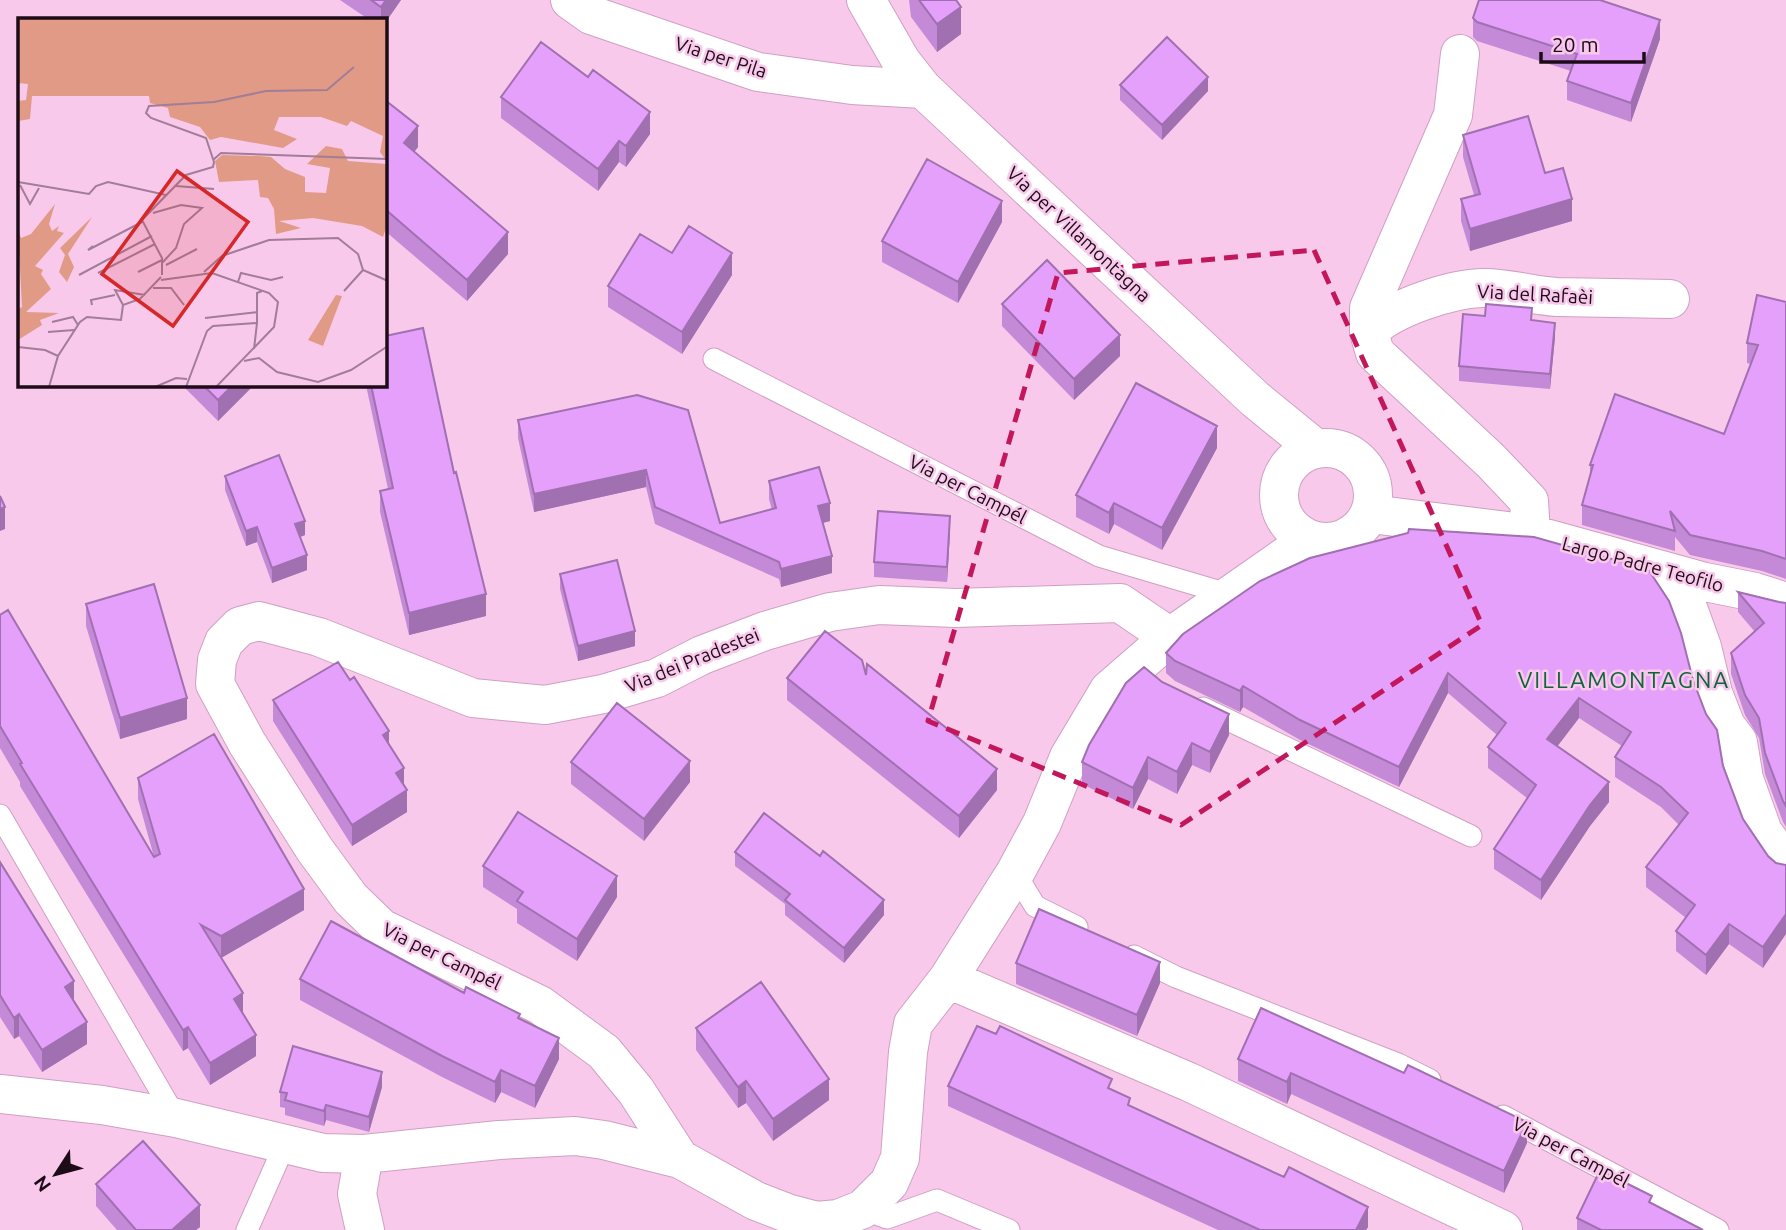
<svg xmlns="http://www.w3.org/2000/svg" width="1786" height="1230" viewBox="0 0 1786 1230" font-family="Ubuntu,sans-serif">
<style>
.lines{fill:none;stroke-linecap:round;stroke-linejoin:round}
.lane-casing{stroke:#cea0c1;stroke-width:23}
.street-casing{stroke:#cea0c1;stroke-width:40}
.secondary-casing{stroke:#cea0c1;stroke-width:40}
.lane{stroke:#fff;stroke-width:21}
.street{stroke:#fff;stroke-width:38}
.secondary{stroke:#fff;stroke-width:38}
.wall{fill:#c48ad8}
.shaded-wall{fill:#a070b0}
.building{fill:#e4a0fb;stroke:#a070b0;stroke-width:2}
.marked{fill:none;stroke:#c2185b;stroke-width:5;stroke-dasharray:14 9;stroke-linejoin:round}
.labels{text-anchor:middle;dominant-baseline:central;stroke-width:5;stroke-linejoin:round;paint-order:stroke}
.street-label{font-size:19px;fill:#1d0c18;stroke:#f9c9eb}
.quarter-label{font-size:23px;letter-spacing:2px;fill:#0f643e;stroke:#f9c9eb}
.inset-road{fill:none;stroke:#a17d97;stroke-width:2}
.view{fill:#d62828;fill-opacity:0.15;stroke:#d62828;stroke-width:3.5}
.inset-edge{fill:none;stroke:#1d0c18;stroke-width:3.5}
</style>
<rect width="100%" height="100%" fill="#f9c9eb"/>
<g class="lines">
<g class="lane-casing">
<path id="lane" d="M714 359 1099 556 1231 595
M1203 708 1471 836
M0 815 176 1118
M1015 873 1035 906 1077 927
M1134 956 1176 977 1398 1064 1430 1080
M1503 1116 1718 1230
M863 1209 887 1218 937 1200 1009 1230
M247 1230 285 1144"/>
</g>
<g class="street-casing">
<path id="street" d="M570 0 591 15 758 72 852 85 923 89
M1460 54 1453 115 1369 308V332L1375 353 1491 461 1529 501 1531 534
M1369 332C1390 308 1451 289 1482 288 1507 287 1532 296 1557 297 1595 298 1633 298 1670 299
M1371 514 1531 534 1705 582 1755 592 1786 602
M1662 570 1689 611 1702 647 1713 693 1726 726 1738 742 1744 779 1763 832 1786 864
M948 979 1189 1082 1503 1230
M0 1094 102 1105 176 1118 323 1153 364 1154 499 1140 575 1136 604 1140 680 1159 756 1201 787 1213 817 1221 838 1219 863 1209 889 1183 900 1158 908 1052 913 1024 948 979 1015 873 1042 823 1069 757 1109 690 1170 637 1309 540
M364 1154 357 1194 365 1230
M680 1159 636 1091 604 1052 540 1005 381 928 351 899 315 850 247 743 215 684 217 660 224 642 240 626 259 621 319 637 473 698 545 705 603 694 657 678 702 655 765 631 830 612 879 605 956 608 1120 603 1170 637"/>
</g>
<g class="secondary-casing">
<path id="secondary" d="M866 0 901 61 923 89 1255 399 1315 448
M1279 495a47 47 0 1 1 94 0a47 47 0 1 1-94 0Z"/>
</g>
<use href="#lane" class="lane"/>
<use href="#street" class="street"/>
<use href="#secondary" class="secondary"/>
</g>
<path class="wall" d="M340 0H401L385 23V19H368Z
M909 0H956L961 34 937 52 911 17Z
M1473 18 1660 39 1631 122 1567 100V81L1571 71 1477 41 1473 37Z
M1120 85 1208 91 1162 140 1120 100Z
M501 97 650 134 626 167 619 162 598 191 501 118Z
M385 100 418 147 414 152 508 254 467 301 385 231Z
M1463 135 1545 173 1572 221 1470 251 1461 221V199L1474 195 1463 157Z
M1002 222 958 303 882 262V241Z
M672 253 732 275 682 354 608 307V286Z
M1786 302V579L1762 571 1690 555 1675 537V551L1582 525V505L1590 479V465L1724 434 1751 364 1747 363V343Z
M1002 304 1120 356 1074 400 1002 326Z
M1532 320 1555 337 1550 389 1459 381V366Z
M182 385H254L218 421Z
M366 385H385L454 473 486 616 409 635 380 512V491L388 489Z
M637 395 720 523 772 510 769 499V481L830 521 823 523 832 573 781 587 779 579 655 524 646 487 534 512 518 438V420Z
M1217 448 1162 550 1114 524 1109 534 1076 517V495Z
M225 476 305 535 300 537 307 570 272 583 257 542 246 546 225 490Z
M950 531 947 582 874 577V562Z
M560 574 635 646 578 661 560 589Z
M1738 592 1779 602 1786 603V827L1783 822 1765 774 1759 738 1745 715 1731 674V653L1755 632 1738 612Z
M86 604 187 719 120 739 86 626Z
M0 615 154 857 138 799V778L304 910 221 958 243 1013 256 1056 210 1085 188 1048 183 1051 20 786V782L0 748Z
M1166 653 1693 680 1743 819 1768 856 1763 968 1729 944 1706 975 1676 951V931L1686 918 1646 887V867L1679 825 1661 807 1615 777V757L1622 746 1579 718 1557 746 1609 802 1590 826 1541 900 1494 869V849L1527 798 1488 768V747L1497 735 1448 693 1399 787 1300 740 1243 707 1240 712 1175 681 1166 673Z
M866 675 997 790 959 838 787 700V678Z
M273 700 389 743 404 787 407 812 352 846 273 721Z
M1229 735 1210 773 1192 765 1177 794 1148 779 1133 809 1082 784V762Z
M571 762 690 782 644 841 571 784Z
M735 852 884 915 844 963 785 915V904L735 866Z
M0 862 74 1001 87 1044 42 1072 19 1036 14 1039 0 1017Z
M483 866 617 897 577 961 517 923V909L483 887Z
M1016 963 1160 983 1137 1036 1016 984Z
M300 979 464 993 520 1019 559 1059 535 1108 501 1092 495 1103 442 1077 300 1000Z
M1261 1008 1527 1143 1504 1193 1291 1094 1287 1104 1238 1081V1059Z
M696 1028 829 1100 773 1141 746 1103 738 1108 696 1050Z
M948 1086 1112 1090 1130 1106 1368 1227 1366 1230H1218L948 1106Z
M382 1087 369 1132 326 1120 324 1126 285 1115V1108L280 1107V1092Z
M96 1184 200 1227 196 1230H117L96 1206Z
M1652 1204 1703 1230H1577V1218Z"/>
<path class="shaded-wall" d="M386 0H401L385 23V19H381V7Z
M961 7V34L937 52V24Z
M1660 20V39L1631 122V103Z
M1208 77V91L1162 140V125Z
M650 112V134L626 167V146Z
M418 126V147L404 165V143Z
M619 141V162L598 191V169Z
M1572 199V221L1470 251V229Z
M1002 201V222L958 303V282Z
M508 232V254L467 301V280Z
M732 253V275L682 354V332Z
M1555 323V337L1550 389V374Z
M1120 335V356L1074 400V379Z
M233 385H254L218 421V400Z
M1217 426V448L1162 550V528Z
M646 470V487L534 512V494Z
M830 503V521L818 524V506Z
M1114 503V524L1109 534V513Z
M5 507V529L0 531V509Z
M950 516V531L947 582V567Z
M305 521V535L295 539V524Z
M257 527V542L246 546V531Z
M307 555V570L272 583V568Z
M832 556V573L781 587V569Z
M486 594V616L409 635V613Z
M635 631V646L578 661V646Z
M1448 673V693L1399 787V767Z
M1243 686V707L1240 712V691Z
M187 698V719L120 739V718Z
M1579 698V718L1547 760V739Z
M1229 714V735L1210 773V752Z
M389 731V753L383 735Z
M1192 743V765L1177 794V772Z
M1148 757V779L1133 809V788Z
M690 761V782L644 841V819Z
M404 768V789L396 773Z
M997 769V790L959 838V816Z
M1609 782V802L1590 826 1541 900V880L1590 805Z
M407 790V812L352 846V825Z
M617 876V897L577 961V939Z
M304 889V910L221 958V936Z
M884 900V915L844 963V948Z
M1786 914V934L1763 968V947Z
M1729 924V944L1706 975V955Z
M1160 962V983L1137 1036V1015Z
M74 981V1003L65 987Z
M243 993V1015L234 999Z
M19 1014V1036L14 1039V1018Z
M87 1022V1044L42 1072V1050Z
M188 1027V1048L183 1051V1030Z
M256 1035V1056L210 1085V1063Z
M559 1038V1059L535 1108V1086Z
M501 1070V1092L495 1103V1082Z
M382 1072V1087L369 1132V1117Z
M1291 1073V1094L1287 1104V1082Z
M829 1079V1100L773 1141V1119Z
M746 1081V1103L738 1108V1087Z
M326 1105V1120L324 1126V1111Z
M1527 1122V1143L1504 1193V1171Z
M200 1205V1227L196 1230H172Z
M1368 1207V1227L1366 1230H1356Z"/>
<path class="building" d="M371 0H386L381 7Z
M919 0H956L961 7 937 24Z
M1479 0H1600L1660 20 1631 103 1567 81 1577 54 1477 22 1473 18Z
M1167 37 1208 77 1162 125 1120 85Z
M541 42 588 77 593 70 650 112 626 146 619 141 598 169 501 97Z
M385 100 418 126 404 143 508 232 467 280 385 209Z
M1528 116 1545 173 1563 168 1572 199 1470 229 1461 199 1480 194 1463 135Z
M927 159 1002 201 958 282 882 241Z
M689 226 732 253 682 332 608 286 640 234 672 253Z
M1047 260 1120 335 1074 379 1002 304Z
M1757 295 1786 302V559L1762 551 1690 535 1670 511 1675 531 1582 505 1593 465H1590L1615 394 1724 434 1758 345 1747 343Z
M1486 304 1532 308 1531 320 1555 323 1550 374 1459 366 1463 314 1485 316Z
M423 328 454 473 456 472 486 594 409 613 380 491 393 488 371 385H385V336Z
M1136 383 1217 426 1162 528 1114 503 1109 513 1076 495Z
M203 385H233L218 400Z
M637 395 688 410 720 523 776 508 769 481 819 467 830 503 818 506 832 556 781 569 779 562 655 507 646 470 534 494 518 420Z
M279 455 305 521 295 524 307 555 272 568 257 527 246 531 225 476Z
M0 496 5 507 0 509Z
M878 511 950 516 947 567 874 562Z
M1409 529 1534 537 1648 569 1669 601 1681 633 1693 680 1706 714 1717 730 1723 766 1743 819 1768 856 1776 863 1786 865V914L1763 947 1729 924 1706 955 1676 931 1695 905 1646 867 1688 813 1661 787 1615 757 1631 732 1579 698 1547 739 1609 782 1590 805 1541 880 1494 849 1536 785 1488 747 1506 723 1448 673 1399 767 1300 720 1243 686 1240 691 1175 661 1166 653 1183 634 1260 581 1310 558 1408 533Z
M617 560 635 631 578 646 560 574Z
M154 584 187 698 120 718 86 604Z
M1738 592 1779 602 1786 603V806L1783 801 1765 753 1759 718 1745 695 1731 653 1764 623Z
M8 610 154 857 160 854 138 778 214 734 304 889 221 936 201 925 243 993 234 999 256 1035 210 1063 188 1027 183 1030 20 764 22 763 0 726V615Z
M825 631 862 660 866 675 867 664 997 769 959 816 787 678Z
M338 662 350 680 354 677 389 731 383 735 404 768 396 773 407 790 352 825 273 700Z
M1144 667 1162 682 1229 714 1210 752 1192 743 1177 772 1148 757 1133 788 1082 762 1089 745 1126 683Z
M617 703 690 761 644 819 571 762Z
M518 812 617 876 577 939 517 901 523 892 483 866Z
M764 813 820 856 823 851 884 900 844 948 785 900 790 894 735 852Z
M0 862 74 981 65 987 87 1022 42 1050 19 1014 14 1018 0 995Z
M1039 909 1160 962 1137 1015 1016 963Z
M331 921 464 993 466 987 520 1014 518 1018 559 1038 535 1086 501 1070 495 1082 442 1056 300 979Z
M761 982 829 1079 773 1119 746 1081 738 1087 696 1028Z
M1261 1008 1404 1073 1408 1065 1527 1122 1504 1171 1291 1073 1287 1082 1238 1059Z
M977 1026 996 1034 1000 1026 1112 1079 1108 1088 1130 1098 1128 1105 1284 1177 1289 1167 1368 1207 1356 1230H1260L948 1086Z
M293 1046 382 1072 369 1117 326 1105 324 1111 285 1100 287 1093 280 1092Z
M143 1141 200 1205 172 1230H136L96 1184Z
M1600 1170 1652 1196 1649 1202 1703 1230H1601L1577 1218Z"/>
<path class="marked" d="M1314 250 1482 625 1181 825 928 721 1058 273Z"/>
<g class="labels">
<g class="street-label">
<text transform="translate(721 57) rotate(18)">Via per Pila</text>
<text transform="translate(1079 234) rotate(43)">Via per Villamontagna</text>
<text transform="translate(1535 294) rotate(3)">Via del Rafaèi</text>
<text transform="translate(968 489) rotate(27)">Via per Campél</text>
<text transform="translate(1643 564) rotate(15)">Largo Padre Teofilo</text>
<text transform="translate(692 660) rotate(-22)">Via dei Pradestei</text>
<text transform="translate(442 956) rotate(26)">Via per Campél</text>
<text transform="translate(1571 1152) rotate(28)">Via per Campél</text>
</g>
<g class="quarter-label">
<text x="1624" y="679">VILLAMONTAGNA</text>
</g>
</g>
<g transform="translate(18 18)">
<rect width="369" height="369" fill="#f9c9eb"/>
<path d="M0 0H369V144L362 134 365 118 333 103 329 108 303 99H261L256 112 279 121 265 130 203 119 192 122 182 109 152 99 150 90 132 85 131 78H14L12 101 0 103V83L8 82 10 66 0 65ZM308 128 324 131 330 143 369 146V207L365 219 344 208 295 200 261 203 283 210 258 216 256 191 250 180 242 179 240 162 201 164 197 143 204 137 242 138 253 139 267 151 287 159V174L308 175 312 150 289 146ZM37 186 31 206 34 213 41 208 39 213 46 215 17 248 25 252 23 256 33 271 8 294 41 295 22 302 24 307 0 322V291L4 289 0 213 3 220 13 216ZM74 199 50 236 56 249 49 264 41 254 47 237 42 230ZM318 277 324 278 305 328 290 322Z" fill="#e19a85"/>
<path d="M291 10 290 41 237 54 234 50 243 45V39L268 23 277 11Z" fill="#e19a85"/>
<path class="inset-road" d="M195 142 203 135 370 141M0 164 71 176 78 168 90 164 148 177M2 167 12 186 21 170M158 168 196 171M135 195 163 187 184 190 166 206 158 230 144 245M75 228 70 232 124 204M148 247 179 231M120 254 144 242M186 254 204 238 251 222 320 220 340 236 345 252 370 263M80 255 137 226M61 257 134 218M144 257V240L124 202 168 157 195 149 196 144 188 120 133 100 128 95 131 88 196 84 248 73 309 72 336 49M143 262 194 255 251 275 260 284 256 309 198 369M220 264 223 255 253 262 265 259M135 270H153L166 287M326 273 345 252M74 287 73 282 97 277M105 287 97 272 127 277M187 300 240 294M34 304 55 299 60 307M239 305V275L244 273M30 314 56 312M0 329 27 332 40 338M226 343 241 340 259 354 300 364 333 352 370 328M31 369 40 338 62 304 69 299 103 302 105 287 122 281 143 259M137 369 158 360 169 361M168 369 189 313 195 308 239 305 236 331"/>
<path class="view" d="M159 153 230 204 155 308 84 256Z"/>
<rect width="369" height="369" class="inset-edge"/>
</g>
<g transform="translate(56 1174) rotate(234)" stroke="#f9c9eb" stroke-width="5" paint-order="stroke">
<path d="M0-5L12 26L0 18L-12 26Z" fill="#1d0c18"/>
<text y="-10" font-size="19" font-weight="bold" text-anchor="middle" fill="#1d0c18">N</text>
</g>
<path d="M1541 52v10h103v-10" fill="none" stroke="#1d0c18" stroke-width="3.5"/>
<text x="1552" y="52" font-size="21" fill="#1d0c18" stroke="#f9c9eb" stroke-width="5" paint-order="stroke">20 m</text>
</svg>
